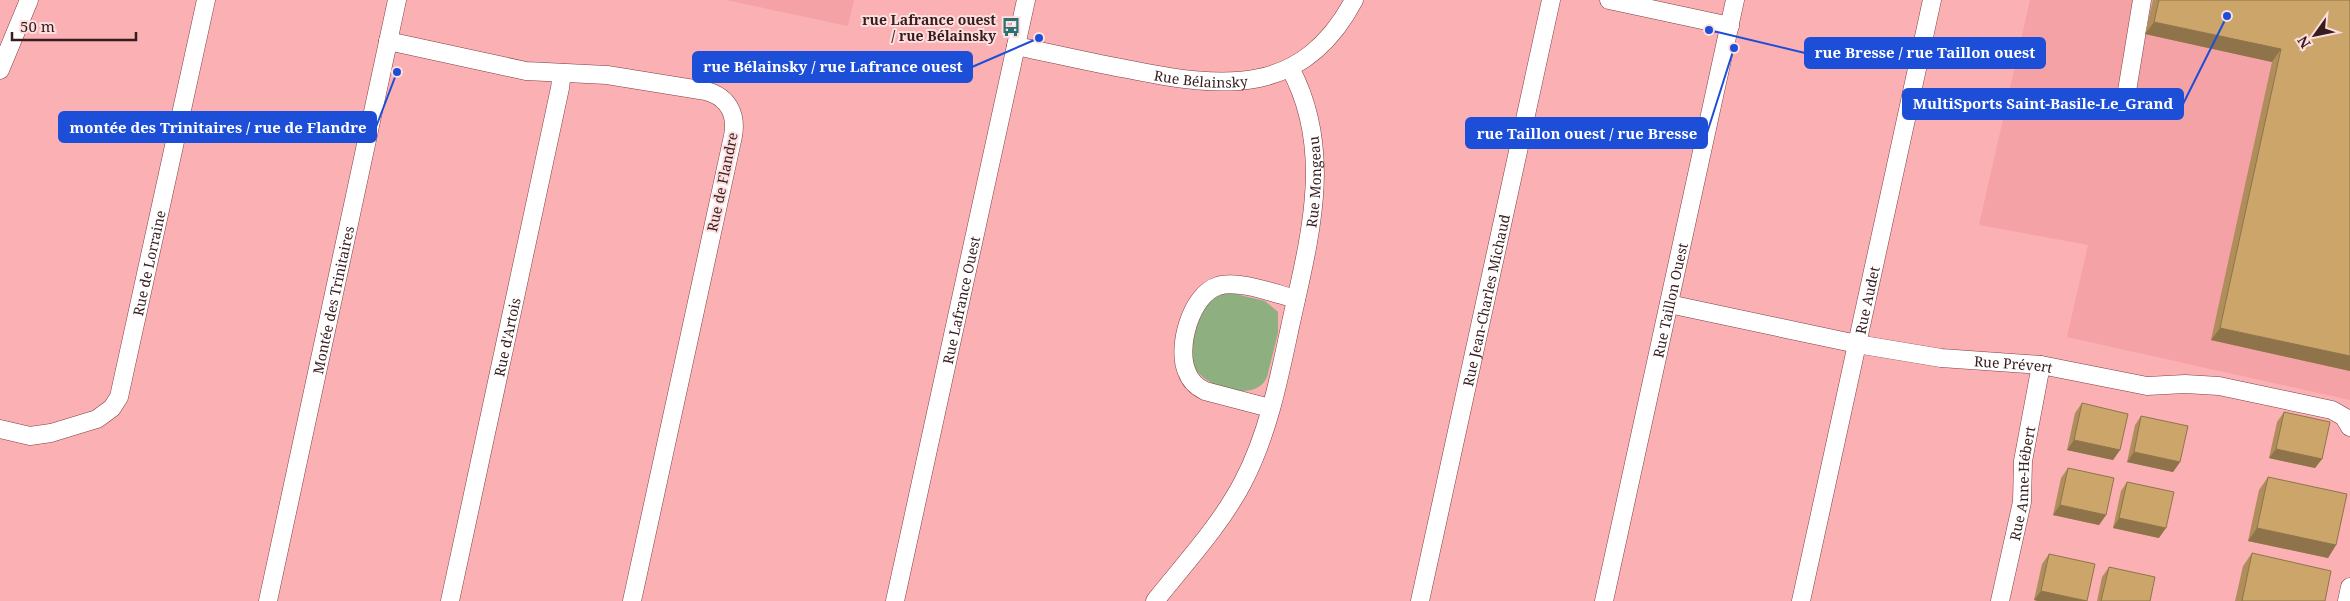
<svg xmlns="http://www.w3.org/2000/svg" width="2350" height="601" viewBox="0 0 2350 601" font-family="'Noto Serif',serif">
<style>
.built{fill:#f4a2a6}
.green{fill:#8eb080}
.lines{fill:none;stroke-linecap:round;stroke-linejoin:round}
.minor-casing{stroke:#7e3e43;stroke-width:19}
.minor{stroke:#fff;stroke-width:18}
.wall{fill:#af8e5c}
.shaded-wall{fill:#8f744b}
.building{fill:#cca56b;stroke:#8f744b}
.labels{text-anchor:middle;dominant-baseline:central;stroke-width:4;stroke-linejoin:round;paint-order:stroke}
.poi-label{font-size:14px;font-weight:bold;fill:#371c1d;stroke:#fedfdf;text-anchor:end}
.street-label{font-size:14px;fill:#371c1d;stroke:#fedfdf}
.leader{fill:none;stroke:#1d4ed8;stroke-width:2}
.callout-dot{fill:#1d4ed8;stroke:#fedfdf;stroke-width:2}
.callout{fill:#1d4ed8;stroke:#1d4ed8;stroke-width:2}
.callout-label{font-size:15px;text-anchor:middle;font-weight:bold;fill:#fff}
</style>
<rect width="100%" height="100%" fill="#fbb0b3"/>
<path class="built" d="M726 0H854L848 26Z
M2030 0H2350V400L2067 337 2088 245 1979 225Z"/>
<path class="green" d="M1227 292 1265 301 1278 312V333L1267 377C1256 405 1198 386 1192 362 1190 352 1194 338 1196 328 1202 307 1207 300 1227 292Z"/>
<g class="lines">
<g class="minor-casing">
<g id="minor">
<path d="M1609 0 1730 26"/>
<path d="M388 41 526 71 607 75 706 91C728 97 737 114 733 136L632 601"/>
<path id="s1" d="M1016 46C1055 54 1093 63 1132 70 1225 89 1303 96 1354 0"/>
<path d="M0 70 29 0"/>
<path d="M2126 97 2142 0"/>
<path id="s2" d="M1669 304 1857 344 1941 358 2041 365 2147 386 2185 384 2219 386 2332 410 2344 417 2350 427"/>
<path d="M1270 408 1205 391C1197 387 1190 381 1187 372 1176 348 1191 294 1218 286 1237 279 1276 294 1296 299"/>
<path id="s3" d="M0 429 30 436 51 433 97 419 112 408 119 397 206 0"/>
<path id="s4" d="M268 601 397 0"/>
<path id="s5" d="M450 601 560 88 562 73"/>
<path id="s6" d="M895 601 1026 0"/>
<path id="s7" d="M1155 601C1185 563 1220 526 1243 482 1268 434 1279 379 1290 327 1309 240 1335 151 1290 68"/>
<path id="s8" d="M1420 601 1551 0"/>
<path id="s9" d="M1604 601 1735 0"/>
<path id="s10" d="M1801 601 1932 0"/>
<path id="s11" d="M2000 601 2022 502 2023 461 2041 365"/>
<path d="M2347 601 2350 587"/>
</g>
</g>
<use href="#minor" class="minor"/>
</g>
<path class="wall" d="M2153 0H2350V371L2211 340 2272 62 2145 34Z
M2082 403 2120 450 2113 460 2067 450 2075 413Z
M2284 412 2322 459 2315 468 2269 458 2277 422Z
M2141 416 2180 462 2173 472 2127 462 2135 425Z
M2068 468 2106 515 2099 525 2053 515 2061 478Z
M2268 477 2336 545 2328 558 2248 541 2259 490Z
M2127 482 2159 538 2113 528 2121 491Z
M2252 553 2325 601H2235L2243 566Z
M2049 554 2087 601H2038L2034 600 2042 564Z
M2109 567 2150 601H2097L2102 577Z"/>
<path class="shaded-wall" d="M2154 22 2281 49 2272 62 2145 34Z
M2220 328 2350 356V371L2211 340Z
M2074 440 2120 450 2113 460 2067 450Z
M2276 449 2322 459 2315 468 2269 458Z
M2134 452 2180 462 2173 472 2127 462Z
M2060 505 2106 515 2099 525 2053 515Z
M2119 518 2166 528 2159 538 2113 528Z
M2257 528 2336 545 2328 558 2248 541Z
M2041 591 2087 601H2038L2034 600Z"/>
<path class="building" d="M2159 0H2350V356L2220 328 2281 49 2154 22Z
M2082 403 2128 414 2120 450 2074 440Z
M2284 412 2330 422 2322 459 2276 449Z
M2141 416 2188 426 2180 462 2134 452Z
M2068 468 2114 478 2106 515 2060 505Z
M2268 477 2347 494 2336 545 2257 528Z
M2127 482 2174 492 2166 528 2119 518Z
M2252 553 2331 571 2325 601H2242Z
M2049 554 2095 564 2087 601 2041 591Z
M2109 567 2155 577 2150 601H2101Z"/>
<defs>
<g id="bus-bare" transform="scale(1.5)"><path d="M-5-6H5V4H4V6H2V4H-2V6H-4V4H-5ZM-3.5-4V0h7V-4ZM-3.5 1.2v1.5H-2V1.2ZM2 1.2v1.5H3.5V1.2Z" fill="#297374" stroke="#fedfdf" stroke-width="2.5" paint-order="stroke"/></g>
</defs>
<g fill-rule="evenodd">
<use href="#bus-bare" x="1011" y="27"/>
</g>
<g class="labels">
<g class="poi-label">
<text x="996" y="19">rue Lafrance ouest<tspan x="996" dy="16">/ rue Bélainsky</tspan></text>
</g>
<g class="street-label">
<text stroke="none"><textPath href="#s1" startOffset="188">Rue Bélainsky</textPath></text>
<text transform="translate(722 182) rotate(-78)">Rue de Flandre</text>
<text stroke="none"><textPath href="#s7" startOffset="458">Rue Mongeau</textPath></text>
<text stroke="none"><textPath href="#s3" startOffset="269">Rue de Lorraine</textPath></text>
<text stroke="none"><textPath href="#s4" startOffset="308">Montée des Trinitaires</textPath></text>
<text stroke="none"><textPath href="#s6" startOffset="308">Rue Lafrance Ouest</textPath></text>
<text stroke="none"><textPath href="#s8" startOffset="308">Rue Jean-Charles Michaud</textPath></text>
<text stroke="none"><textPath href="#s10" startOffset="308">Rue Audet</textPath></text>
<text stroke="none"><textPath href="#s9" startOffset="308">Rue Taillon Ouest</textPath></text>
<text stroke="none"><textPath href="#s5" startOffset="270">Rue d'Artois</textPath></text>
<text stroke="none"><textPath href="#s2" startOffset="350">Rue Prévert</textPath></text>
<text stroke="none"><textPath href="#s11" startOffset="120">Rue Anne-Hébert</textPath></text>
</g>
</g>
<path class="leader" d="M1709 30L1805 53M1039 38L972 67M2227 16L2183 104M397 72L376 127M1734 48L1707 133"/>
<g class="callout-dot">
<circle cx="1709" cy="30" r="5"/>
<circle cx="1039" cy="38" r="5"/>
<circle cx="2227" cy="16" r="5"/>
<circle cx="397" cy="72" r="5"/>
<circle cx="1734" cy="48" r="5"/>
</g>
<g class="callout">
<rect x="1805" y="38" width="240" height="30" rx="5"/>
<rect x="693" y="52" width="279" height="30" rx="5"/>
<rect x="1903" y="89" width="280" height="30" rx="5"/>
<rect x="59" y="112" width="317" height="30" rx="5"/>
<rect x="1466" y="118" width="241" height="30" rx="5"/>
</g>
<g class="callout-label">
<text x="1925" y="58">rue Bresse / rue Taillon ouest</text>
<text x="833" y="72">rue Bélainsky / rue Lafrance ouest</text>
<text x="2043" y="109">MultiSports Saint-Basile-Le_Grand</text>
<text x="218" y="133">montée des Trinitaires / rue de Flandre</text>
<text x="1587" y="139">rue Taillon ouest / rue Bresse</text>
</g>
<g transform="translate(2315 35) rotate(237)" stroke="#fedfdf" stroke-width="4" paint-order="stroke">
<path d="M0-4L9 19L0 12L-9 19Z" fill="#371c1d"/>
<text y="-8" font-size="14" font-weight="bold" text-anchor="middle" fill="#371c1d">N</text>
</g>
<path d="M12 32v8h124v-8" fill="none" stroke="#371c1d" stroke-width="2.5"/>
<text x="20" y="32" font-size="15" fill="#371c1d" stroke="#fedfdf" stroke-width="4" paint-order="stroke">50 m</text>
</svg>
